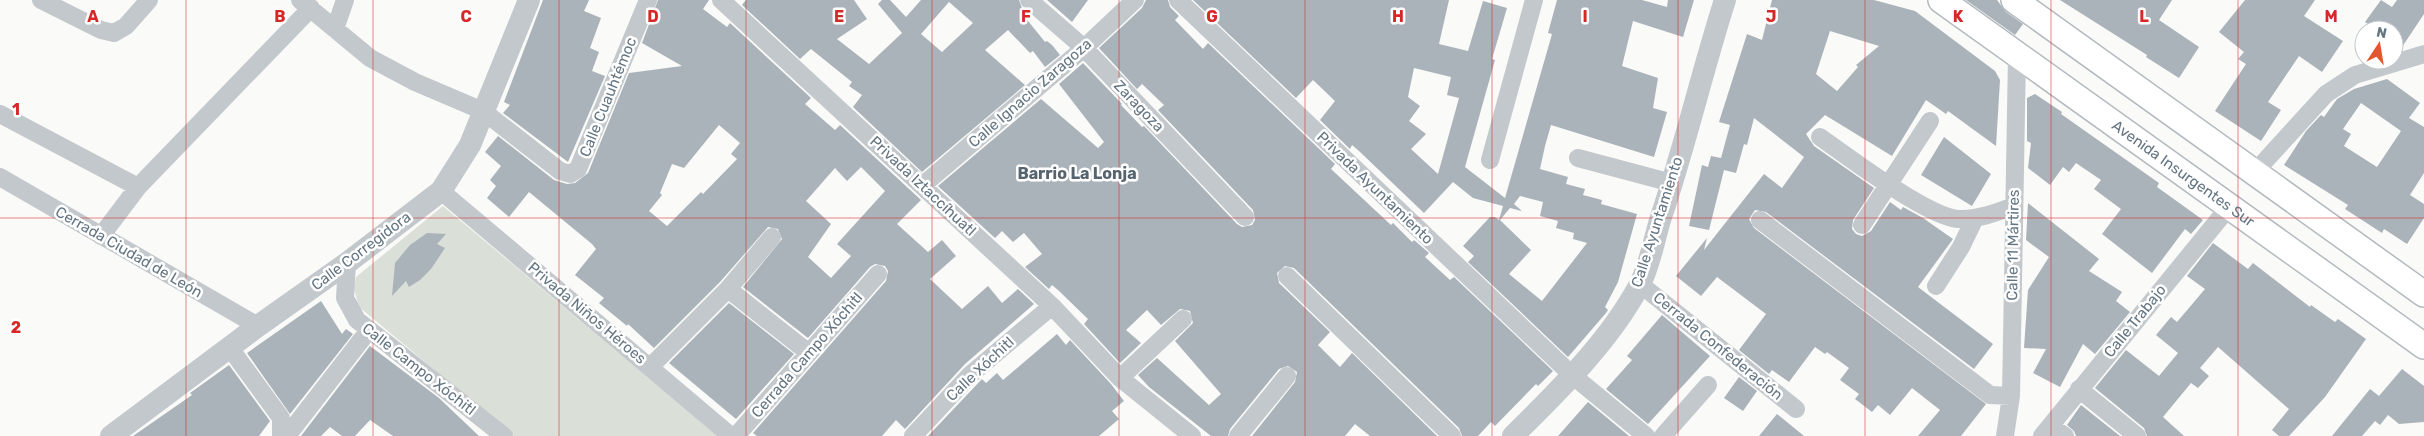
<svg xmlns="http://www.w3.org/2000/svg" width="2424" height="436" viewBox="0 0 2424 436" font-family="Rubik,sans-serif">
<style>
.green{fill:#dadfd7}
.building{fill:#aab3b9;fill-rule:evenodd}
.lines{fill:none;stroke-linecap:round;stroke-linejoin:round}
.secondary-casing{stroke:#b3babf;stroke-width:28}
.minor{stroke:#c3c8cc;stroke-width:18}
.tertiary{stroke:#c3c8cc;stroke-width:22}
.secondary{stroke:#fff;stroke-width:25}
.grid{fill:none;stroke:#d62828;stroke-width:1;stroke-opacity:0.55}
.labels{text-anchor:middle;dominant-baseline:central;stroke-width:5;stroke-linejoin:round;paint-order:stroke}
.street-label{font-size:15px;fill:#657683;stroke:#fff}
.neighbourhood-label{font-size:16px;font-weight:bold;fill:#57646e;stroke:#fff}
.grid-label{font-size:16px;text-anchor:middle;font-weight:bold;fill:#d62828;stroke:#fff;stroke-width:5;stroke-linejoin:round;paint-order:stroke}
</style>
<rect width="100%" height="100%" fill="#fafaf8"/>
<path class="green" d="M443 206 718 436H514L359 307 354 289 356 277Z"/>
<path class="building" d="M543 0H589L584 11 601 18 590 48 599 52 592 71 605 76 568 162 503 113 510 105 504 102Z
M658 0H709L703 9 727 27 730 23 811 98 805 104 835 130 840 125 921 200 897 224 928 252 942 240 956 256 930 279 962 309 988 286 1002 303 1018 289 1034 304 965 364 905 429 896 420 882 436H757L753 433 886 281 888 271 885 266 875 264 870 267 808 338 743 287 782 239 778 229 768 227 720 282 654 348 628 324 627 326 599 303 604 298 575 275 596 249 592 244 529 192 509 217 487 198 496 186 490 180 501 166 485 152 498 136 554 180 567 184 575 183 588 173 629 73 682 66 642 43ZM719 125 740 143 731 154 737 159 703 194 701 192 667 226 649 211 662 195 660 193 672 164 684 168ZM861 167 885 191 837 244 851 256 831 278 808 257 831 224 806 201 835 168 847 181Z
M746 0H854L867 19 837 39 869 64 902 33 878 4 882 0H890L906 17 921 0H1019L1022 8 1028 13 1024 16 1045 42 1047 41 1052 45 1060 55 1045 67 1033 51 1030 53 1008 30 985 50 1025 85 922 172 853 107 862 95 849 86 852 82 811 49 800 59 742 5ZM949 2 973 23 942 52 921 34Z
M1047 0H1088L1072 22Z
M1146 0H1168L1170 7 1179 16 1175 20 1203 49 1208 43 1335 164 1331 169 1391 225 1393 223 1412 242 1414 240 1429 253 1425 257 1450 280 1454 277 1553 371 1538 386 1536 384 1495 426 1491 422 1478 436H1462L1459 428 1294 268 1285 266 1277 273 1279 283 1330 332 1318 345 1340 367 1352 353 1437 436H1370L1355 424 1345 436H1252L1295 382 1297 372 1288 366 1279 369 1230 429 1228 436H1211L1149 387 1138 375 1157 358 1209 405 1221 394 1175 341 1193 323 1190 311 1180 309 1161 325 1147 310 1126 330 1141 343 1120 363 1084 324 1088 319 1058 290 1052 285 1049 289 1025 267 1042 254 1024 233 1013 242 1002 231 995 238 938 186 1041 99 1098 148 1104 142 1059 84 1083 63 1122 104 1121 105 1142 127 1144 126 1237 224 1242 227 1252 225 1255 220 1253 210 1158 110 1164 105 1142 84 1137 89 1099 48 1142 8Z
M1193 0H1449L1439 44 1468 51 1483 1 1507 8 1492 59 1495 60 1465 167 1505 198 1546 55 1552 34 1548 33 1557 0H1642L1667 7 1668 0H1694L1683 37 1633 21 1622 66 1658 78 1653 108 1667 112 1654 157 1551 125 1545 146 1540 169 1568 177 1566 184 1585 189 1583 195 1602 200 1601 204 1637 214 1618 282 1605 307 1608 310 1606 313 1568 357 1468 262 1474 256 1463 246 1490 217H1495L1499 220 1503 206 1473 198 1453 182 1424 213 1359 151 1352 145 1350 149 1320 120 1335 101 1313 80 1296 98ZM1414 68 1451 77 1447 95 1459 98 1438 174 1411 149 1426 134 1409 121 1420 106 1408 97ZM1520 196 1543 202 1540 216 1558 221 1556 228 1574 233 1573 239 1587 243 1542 301 1509 274 1531 250 1500 220 1510 208 1522 211 1514 204Z
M1772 0H1874L1915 11 1995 71 2000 80 1996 146 1948 111 1946 114 1926 100 1892 156 1825 115 1806 134 1814 146 1874 188 1853 220 1852 229 1856 234 1862 236 1871 231 1890 202 1901 210 1903 207 1923 218 1953 239 1918 287 1993 344 1974 369 1766 212 1755 210 1749 219 1754 228 1986 404 1961 436H1918L1940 410 1912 388 1890 415 1878 405 1872 412 1855 399 1859 394 1840 380 1849 368 1827 352 1825 354 1815 347 1789 382 1772 370 1769 374 1739 350 1766 314 1717 277 1701 296 1676 276 1707 238 1704 250 1764 174 1782 188 1804 157 1754 118 1747 145 1744 144 1736 173 1724 170 1709 230 1689 226 1702 165 1708 167 1711 156 1721 158 1730 125 1719 122 1747 34 1762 40ZM1830 31 1879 46 1856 65 1858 67 1837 91 1816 74Z
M1966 0H1997L2006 12 2023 24 2015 35Z
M2060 0H2172L2159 20 2199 47 2179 78 2146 57 2147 55Z
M2245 0H2315L2304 16 2343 41 2322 72 2299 56 2268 102 2281 110 2261 141 2215 111 2246 64 2238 59 2244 52 2219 32Z
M2381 0 2392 7 2397 0H2424V14L2400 50 2394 52V30H2377L2365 22Z
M2387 79 2420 103 2409 118 2424 127V173L2410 195 2424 204V218L2407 244 2384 229 2382 233 2345 209 2348 205 2284 165 2306 131 2321 115 2324 117 2337 99 2354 89ZM2361 103 2401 131 2377 167 2344 146 2351 134 2343 129Z
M2035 94 2062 112 2061 114 2159 183 2157 187 2203 220 2191 234 2185 229 2152 273 2102 234 2121 209 2094 189 2101 180 2076 163 2069 172 2063 167 2050 185 2028 168 2031 143 2027 141V98Z
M1944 137 1991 174 1972 206 1921 175Z
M2028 203 2099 259 2089 271 2122 292 2116 301 2130 312 2095 354 2083 344 2060 387 2033 373 2046 349 2024 348 2028 290 2049 257 2026 240Z
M427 233 446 234 437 244 445 248 431 269 420 280 409 287 406 281 392 296 395 263 410 245Z
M2213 243 2248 269 2253 263 2310 307 2311 305 2335 322 2338 319 2366 339 2325 397 2289 436H2279L2272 430 2289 409 2218 347 2200 368 2209 376 2198 388 2191 383 2163 417 2184 436H2147L2144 428 2095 388 2126 350 2159 376 2178 353 2156 335 2171 317 2177 322 2205 289 2187 276Z
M321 301 342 334 346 329 353 334 290 414 247 353Z
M729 303 794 354 736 419 669 363Z
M1662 315 1710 356 1648 424 1606 389 1632 360 1627 356Z
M1057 334 1066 345 1070 340 1111 384 1124 401 1112 411 1119 419 1099 436H928L982 379 986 383 997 373 1003 380Z
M370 346 439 398 479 436H393L370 420 355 436H342L330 427 321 436H301Z
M229 365 270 421 259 436H133L192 395 190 393Z
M2402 369 2424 386V422L2399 424 2388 415 2380 425 2375 421 2362 436H2332L2370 389 2379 396Z
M1739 377 1757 391 1743 411 1724 398Z
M1588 402 1629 436H1558Z
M2081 405 2120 436H2076L2074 431 2067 425Z
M1777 414 1804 436H1759Z"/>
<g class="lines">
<g class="secondary-casing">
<g id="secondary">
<path id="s1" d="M1941 0 2424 346"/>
<path d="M2014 0 2424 294"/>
</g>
</g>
<path class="minor" d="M41 0 101 30 114 33 126 26 149 0
M300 0 370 58 415 82 483 111 560 171 570 174 578 169 648 0
M721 0 1052 306 1120 378 1192 436
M1029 0 1084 48 1245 217
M1178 0 1572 375 1646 436
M335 29 345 0
M0 114 138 187
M1820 137C1848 157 1928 217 1958 219 1977 220 1995 213 2014 206
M1578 158 1672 183
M1490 160 1534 0
M2254 173 2326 94 2355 75 2424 54
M0 177 258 326
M923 185 1084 48 1135 0
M441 191 731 436
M1760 220 1990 395 2011 396
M1862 225 1930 121
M101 236 138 187 311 8
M347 263 345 298 357 320 504 436
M1287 276 1452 436
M1640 284 1796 409
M1936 286 1961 247 1975 218
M728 289 809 353
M230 348 281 418V436
M651 366 728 289 772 237
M1120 378 1183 319
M2079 389 2137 436
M2050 426 2065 436
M287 436 369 330
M736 436 878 274
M913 436 970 375 1052 306
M1238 436 1287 376
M1663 436 1708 385
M2005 436 2011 396 2017 55
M2042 436 2229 207"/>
<path class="tertiary" d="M111 436 258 326 347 263 441 191 470 145 529 0
M1513 436C1559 390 1608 343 1639 286 1650 266 1654 239 1661 217 1685 146 1702 72 1725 0"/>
<use href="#secondary" class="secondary"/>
</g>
<path class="grid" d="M186 0V436M373 0V436M559 0V436M746 0V436M932 0V436M1119 0V436M1305 0V436M1492 0V436M1678 0V436M1865 0V436M2051 0V436M2238 0V436M0 218H2424"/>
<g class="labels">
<g class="street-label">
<text transform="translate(1030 93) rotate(-41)">Calle Ignacio Zaragoza</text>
<text transform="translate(608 97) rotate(-68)">Calle Cuauhtémoc</text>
<text transform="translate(1139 106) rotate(46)">Zaragoza</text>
<text stroke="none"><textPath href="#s1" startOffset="298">Avenida Insurgentes Sur</textPath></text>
<text transform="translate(923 186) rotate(43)">Privada Iztaccíhuatl</text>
<text transform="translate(1375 188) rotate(44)">Privada Ayuntamiento</text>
<text transform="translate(1657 222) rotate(-72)">Calle Ayuntamiento</text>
<text transform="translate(2013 245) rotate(-89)">Calle 11 Mártires</text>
<text transform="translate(361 251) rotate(-37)">Calle Corregidora</text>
<text transform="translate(129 252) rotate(30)">Cerrada Ciudad de León</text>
<text transform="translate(587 313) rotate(40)">Privada Niños Héroes</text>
<text transform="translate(2135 321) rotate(-51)">Calle Trabajo</text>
<text transform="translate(1718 346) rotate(39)">Cerrada Confederación</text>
<text transform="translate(807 355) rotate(-49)">Cerrada Campo Xóchitl</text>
<text transform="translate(419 369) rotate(38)">Calle Campo Xóchitl</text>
<text transform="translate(980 369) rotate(-43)">Calle Xóchitl</text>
</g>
<g class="neighbourhood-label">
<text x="1077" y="173">Barrio La Lonja</text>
</g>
</g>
<g class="grid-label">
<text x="93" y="22">A</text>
<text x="280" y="22">B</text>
<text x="466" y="22">C</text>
<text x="653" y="22">D</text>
<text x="839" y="22">E</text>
<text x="1026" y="22">F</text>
<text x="1212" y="22">G</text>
<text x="1398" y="22">H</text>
<text x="1585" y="22">I</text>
<text x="1771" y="22">J</text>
<text x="1958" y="22">K</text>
<text x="2144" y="22">L</text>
<text x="2331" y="22">M</text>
<text x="16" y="115">1</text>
<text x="16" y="333">2</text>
</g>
<g transform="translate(2379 45) rotate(12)"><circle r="24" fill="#ffffff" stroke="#c1c8cd"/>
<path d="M0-4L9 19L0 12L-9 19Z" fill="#e4572e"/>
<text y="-8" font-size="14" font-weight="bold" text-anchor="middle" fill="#657683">N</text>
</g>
</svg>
